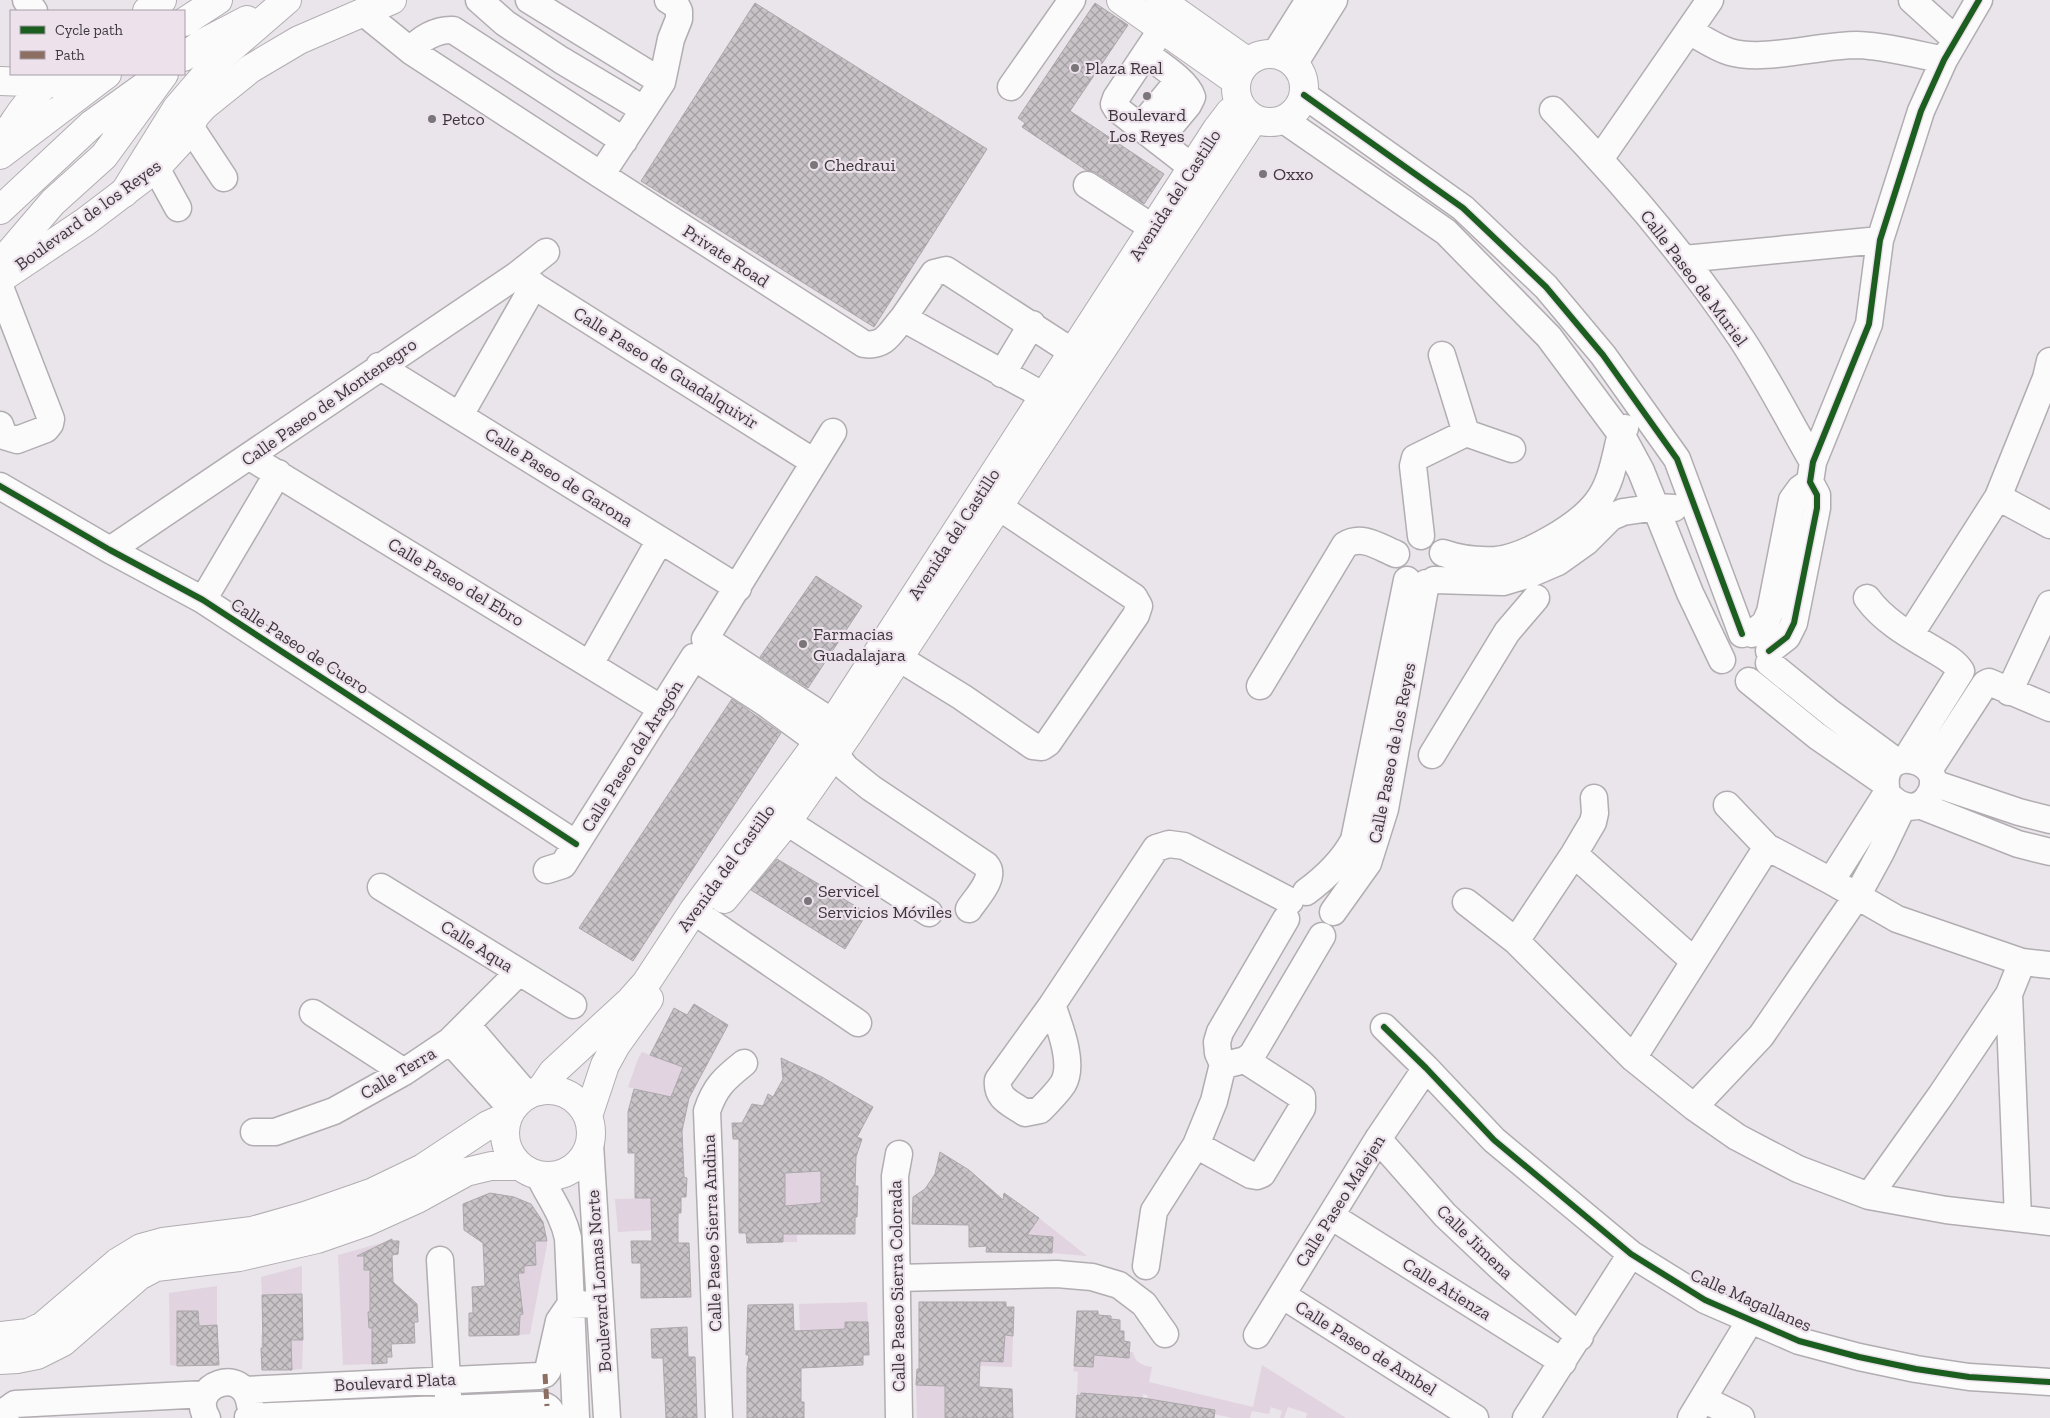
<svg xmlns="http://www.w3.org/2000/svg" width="2050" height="1418" viewBox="0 0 2050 1418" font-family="'Zilla Slab',serif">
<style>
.garden{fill:#e1d3e0}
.building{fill:url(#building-cross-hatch);stroke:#aba7ab;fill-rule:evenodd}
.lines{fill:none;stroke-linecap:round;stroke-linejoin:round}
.minor-casing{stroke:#b1adb1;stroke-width:29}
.major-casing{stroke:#b1adb1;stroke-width:30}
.highway-casing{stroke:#b1adb1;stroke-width:30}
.minor{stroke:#fcfbfc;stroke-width:26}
.major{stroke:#fcfbfc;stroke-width:28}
.highway{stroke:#fcfbfc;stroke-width:28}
.quiet{stroke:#8d6e63;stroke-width:5;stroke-dasharray:10 5;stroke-linecap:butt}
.cycleway-casing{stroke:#ede2ec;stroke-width:9}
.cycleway{stroke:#1b5e20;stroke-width:6}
.poi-dot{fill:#797579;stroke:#ede2ec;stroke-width:2}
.labels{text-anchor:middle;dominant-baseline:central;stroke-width:4.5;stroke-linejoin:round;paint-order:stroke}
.poi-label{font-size:18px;fill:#3c383c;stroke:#ede2ec;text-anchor:start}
.street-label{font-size:18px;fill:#3c383c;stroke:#ede2ec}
</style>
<defs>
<pattern id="building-cross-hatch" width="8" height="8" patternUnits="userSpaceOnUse" patternTransform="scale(1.25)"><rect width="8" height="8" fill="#c7c3c7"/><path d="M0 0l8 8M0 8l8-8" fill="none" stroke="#a39fa3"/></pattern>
</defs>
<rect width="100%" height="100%" fill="#eae5ea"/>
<path class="garden" d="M642 1052 683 1067 671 1097 628 1087 638 1059Z
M778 1132 805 1172 824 1171 821 1184V1203L808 1219 809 1234 797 1235V1242H783L782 1225 795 1206H776V1202L785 1201V1176L784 1175Z
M651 1198 655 1230 618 1232 615 1199Z
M1039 1218 1087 1256 1052 1253 1053 1237 1027 1235Z
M389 1241 364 1255V1270H380V1275L370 1276V1292L382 1291 370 1312 368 1313 369 1328H372V1364L343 1365 338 1255Z
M535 1241H547V1245L530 1334 519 1335 520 1315 523 1314 522 1300 514 1298 519 1285 518 1273H524L523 1266Z
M302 1266V1294L262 1295 261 1277Z
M217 1286V1325L199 1326 198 1311H178L185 1348 177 1349V1366L170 1365 169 1293Z
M867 1302 868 1322H845V1329L809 1330V1368H801L799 1304Z
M261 1335H266V1341L303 1340 302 1369 292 1370 291 1347 261 1348Z
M1013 1336 1012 1367 978 1366 945 1386V1418H917L916 1385 945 1386 977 1341 919 1342V1339Z
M1094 1352 1114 1353V1357L1128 1358 1129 1352H1133C1134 1362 1143 1366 1152 1367L1149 1382 1253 1407 1262 1365 1346 1418H1306L1307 1413 1288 1407 1284 1418H1280L1282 1411 1271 1407 1269 1414 1252 1411 1250 1418H1232L1148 1399 1147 1395 1143 1394V1399L1077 1395 1078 1372 1073 1371 1074 1366 1093 1367Z"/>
<path class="building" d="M755 3 987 149 874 327 641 181Z
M1095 3 1128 25 1070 111 1164 174 1144 204 1095 172 1086 170 1022 127 1025 123 1018 118Z
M816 576 862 606 808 688 760 657Z
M732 699 781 733 633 961 579 928Z
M777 859 867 913 845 949 751 890Z
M694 1004 728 1025 689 1098 682 1131 684 1177 687 1178 686 1197H681V1213H678V1243H689L691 1297 641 1298V1263H632L631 1241H652L651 1198H635V1153H628V1112L634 1089 671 1097 683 1067 650 1055 674 1008 687 1015Z
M781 1058 822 1077 873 1107 857 1137 862 1139 856 1157 855 1186H858L857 1217H855V1234H783V1242L747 1243 746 1233H739V1139H733L732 1123H742L752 1104 763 1106 768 1094 773 1097 783 1079ZM821 1171V1203L785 1206V1173Z
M940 1152 969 1170 1003 1200 1004 1193 1039 1218 1027 1235 1053 1237 1052 1253 986 1252 987 1246 969 1247V1225L912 1224 913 1197 925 1189 935 1174Z
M490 1193 514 1197 531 1204 543 1222 547 1241H535L536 1265 524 1266V1273H518L523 1314 520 1315 519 1335 469 1336V1313H473L472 1287 485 1286 483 1243 464 1230 463 1204Z
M392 1239V1241H399L398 1254 392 1255 393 1282 417 1304 418 1322H414L415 1343 391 1344 392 1357H387V1363L372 1364V1328H369L368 1312H370V1270H364V1256H357Z
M302 1294 303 1340H291L292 1370H262L261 1348H263L262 1295Z
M919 1302H1006V1307H1014L1013 1336 1005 1335 1003 1362 980 1361 979 1387 1012 1389 1013 1418H945V1386L916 1385 917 1369H919Z
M793 1304 794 1331 845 1329V1322H868L869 1355H863V1365L801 1368V1402H804V1418H747V1368L749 1355H746L748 1305Z
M177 1311H198L199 1326 217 1325 219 1365 177 1366Z
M1077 1311H1098V1315L1111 1316V1319L1120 1320V1331H1124V1341L1130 1342 1129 1358 1094 1355 1093 1367 1074 1366Z
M687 1327 688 1357H695L697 1418H666L663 1358H652L651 1329Z
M1081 1393 1143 1398 1215 1410 1214 1418H1076L1077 1395 1081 1396Z"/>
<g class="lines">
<g class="minor-casing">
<path id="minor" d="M26 0 34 11
M479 0 505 23 561 60 643 109
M529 0 662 82
M668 0 676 5 679 11V19L671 39 662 82 601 175 864 344C885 347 890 333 903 318L1064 407
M1912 0 1955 39
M364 13 411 51 601 175
M1162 29 1116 98 1114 104 1117 109 1193 168
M1689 31C1702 38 1716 48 1730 52 1764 62 1819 45 1857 45 1886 46 1915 54 1944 60
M411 51C419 39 437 29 453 30L624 141
M1146 54C1159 64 1187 81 1192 97L1188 105 1158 141
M1275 54 1309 0
M1294 64 1334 0
M1011 87 1072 0
M1304 95 1463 208 1546 287 1603 355 1677 459 1742 634
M1553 110C1621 180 1686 256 1741 338 1767 377 1789 421 1813 462
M1284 120 1446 232 1549 337 1621 434 1641 471 1690 593 1722 660
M189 125 224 178
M1140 127 1179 80
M1600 159 1710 0
M156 168 178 208
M1087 185 1153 228
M1684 259 1880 240
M517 275 814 462
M0 287 51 419 50 424 46 429 17 440 4 436 0 425
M903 318 934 273 946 270 1091 364
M1442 355 1466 433
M379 366 738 588
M1002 374 1032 324
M460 415 534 285
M833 432 705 639 849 733
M250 457 662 709
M0 486 110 550 203 600 576 844
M1998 497 2050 525
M1421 536 1413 466 1415 458 1466 433 1512 449
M110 550 517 275 546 252
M1443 553C1460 559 1477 561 1496 560 1526 557 1579 526 1597 502 1612 483 1615 456 1621 434L1625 428
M1434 580 1503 582 1530 574 1558 562 1586 542 1611 517 1623 512 1657 507 1674 508
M1867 598C1883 620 1907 634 1931 648 1942 655 1954 660 1961 671L1906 759
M203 600 278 473
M1752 634 1765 623 1770 612 1792 500 1800 489 1810 482
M1910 635 1998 497 2046 378 2050 361
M881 647 962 697 1033 746 1042 747 1048 743 1136 615 1139 606 1134 597 981 495
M1769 651 1787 637 1794 623 1817 508V495L1810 482 1813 462 1869 324 1880 240 1921 111 1944 60 1979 0
M1769 663 1832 714 1897 762
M590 664 660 540
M1749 681 1817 736 1885 783
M1260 686 1345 545C1362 534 1379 547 1396 554
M2009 692 2050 604
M1432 755 1507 632 1536 598
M1929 770 1985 684 1989 682 2050 708
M1933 783 2019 812 2050 820
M1727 805 1767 847 1831 881 1897 919 2022 962 2050 965
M1919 805 2018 844 2050 852
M787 822 929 913
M1574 854 1694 961
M547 870 563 865 694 657 764 702 835 754 846 768 871 788 986 865C997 877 976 898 969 909
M1831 881 1887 793C1875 738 1954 760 1928 797 1917 814 1897 806 1887 793
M381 887 573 1005
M1306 892C1325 878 1343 861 1354 840L1407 580
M1466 902 1516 941 1633 1058 1694 1107 1737 1137 1798 1169 1869 1196 1946 1210 2050 1222
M1333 912 1368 863 1385 809 1426 583
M707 920 858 1023
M1516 941 1574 854 1593 822 1595 813 1594 798
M2009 994 2018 1218
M1052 1005C1059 1025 1075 1064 1063 1084 1057 1093 1048 1102 1040 1110L1025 1113C1011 1103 996 1099 998 1080L1052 1005 1156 848 1169 844 1184 846 1290 901
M313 1013 404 1072
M467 1025 527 1095
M1384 1027 1426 1068 1494 1140 1631 1254 1705 1300 1799 1341 1859 1357 1916 1369 1969 1377 2050 1382
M450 1041 512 1109
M1633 1058 1767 847
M1229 1064 1245 1060 1252 1055 1322 936
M1694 1107 1761 1036 1857 896 1881 852 1903 806
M254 1132H275L334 1111 404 1072 450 1041 519 972
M1378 1139 1445 1215 1502 1269 1580 1337
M590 1144 607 1418
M1196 1145 1251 1175 1257 1176 1262 1174 1302 1108V1097L1245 1060
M899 1154 895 1176 899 1418
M539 1175C549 1197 563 1214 568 1238L576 1418
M1869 1196 1941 1095 2009 994 2022 962
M1331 1216 1563 1362
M440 1260 448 1396
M1146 1266 1154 1211 1196 1145 1214 1101 1223 1064 1218 1053 1217 1042 1220 1032 1286 919
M897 1278 1057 1274 1092 1277 1119 1285 1144 1304 1165 1334
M1282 1295 1475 1418
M1257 1335 1378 1139 1426 1068
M245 1390 539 1376 545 1374 548 1370 559 1321 570 1305 600 1304
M1703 1399 1741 1418
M248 1417 540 1405C549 1406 551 1410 553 1418
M4 1418 8 1409 15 1404 206 1394
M207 1418C187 1385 245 1364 250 1405
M719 1418 707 1111C715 1087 724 1079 744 1063
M1526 1418 1631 1254
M1691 1418 1751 1319"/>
</g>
<g class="major-casing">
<path id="major" d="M1121 0 1236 81
M1160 0 1248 62
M147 11 162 0
M1236 88a34 34 0 1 1 68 0a34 34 0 1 1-68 0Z
M0 279 85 222 156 168 179 143 196 115 204 106 250 69 299 40 392 0
M724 899 787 822 849 733 1254 119
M505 1133a43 43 0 1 1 86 0a43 43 0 1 1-86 0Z
M540 1091 553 1072 630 1001 646 983 694 910 833 722 1217 129 1230 112 1240 106
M588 1116 605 1065 616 1045 649 999
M0 1336 28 1333 43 1326 118 1262 141 1248 163 1242 252 1231 305 1216 371 1193 423 1168 488 1125 508 1116
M0 1360 17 1359 37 1355 63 1342 139 1276 156 1267 239 1257 317 1239 366 1222 417 1199 466 1172 491 1166H520"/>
</g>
<g class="highway-casing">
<path id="highway" d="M184 22 218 0
M184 57 201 44 247 20
M0 81 54 83 103 76
M0 147C13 120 32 96 54 75
M0 155 107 74
M124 193 177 108 221 57 287 0
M0 210 92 124 149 83
M0 264 53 202 104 156 164 74"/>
</g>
<use href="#minor" class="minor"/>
<use href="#major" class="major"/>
<use href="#highway" class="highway"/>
<path class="quiet" d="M545 1374 547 1406"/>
<g class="cycleway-casing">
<path id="cycleway" d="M1304 95 1463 208 1546 287 1603 355 1677 459 1742 634
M0 486 110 550 203 600 576 844
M1769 651 1787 637 1794 623 1817 508V495L1810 482 1813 462 1869 324 1880 240 1921 111 1944 60 1979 0
M1384 1027 1426 1068 1494 1140 1631 1254 1705 1300 1799 1341 1859 1357 1916 1369 1969 1377 2050 1382"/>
</g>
<use href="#cycleway" class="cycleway"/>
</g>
<g class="poi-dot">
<circle cx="1075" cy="68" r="5"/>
<circle cx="1147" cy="96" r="5"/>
<circle cx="432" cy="119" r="5"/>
<circle cx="814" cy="165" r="5"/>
<circle cx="1263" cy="174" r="5"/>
<circle cx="803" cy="644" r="5"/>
<circle cx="808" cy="901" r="5"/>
</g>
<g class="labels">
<g class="poi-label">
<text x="1085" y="68">Plaza Real</text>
<text x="1147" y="115" text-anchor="middle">Boulevard<tspan x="1147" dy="21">Los Reyes</tspan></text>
<text x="442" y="119">Petco</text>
<text x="824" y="165">Chedraui</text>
<text x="1273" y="174">Oxxo</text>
<text x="813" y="634">Farmacias<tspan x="813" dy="21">Guadalajara</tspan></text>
<text x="818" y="891">Servicel<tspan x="818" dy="21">Servicios Móviles</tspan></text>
</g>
<g class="street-label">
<text transform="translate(1175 195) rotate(-57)">Avenida del Castillo</text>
<text transform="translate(88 215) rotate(-36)">Boulevard de los Reyes</text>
<text transform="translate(726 256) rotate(33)">Private Road</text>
<text transform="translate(1694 278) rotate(53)">Calle Paseo de Muriel</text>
<text transform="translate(666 368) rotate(32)">Calle Paseo de Guadalquivir</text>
<text transform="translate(329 402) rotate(-35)">Calle Paseo de Montenegro</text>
<text transform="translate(559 477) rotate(32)">Calle Paseo de Garona</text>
<text transform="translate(954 534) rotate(-57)">Avenida del Castillo</text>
<text transform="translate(456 582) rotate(31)">Calle Paseo del Ebro</text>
<text transform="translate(300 646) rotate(33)">Calle Paseo de Cuero</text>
<text transform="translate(1392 753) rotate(-79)">Calle Paseo de los Reyes</text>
<text transform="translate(632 756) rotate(-58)">Calle Paseo del Aragón</text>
<text transform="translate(726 868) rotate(-54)">Avenida del Castillo</text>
<text transform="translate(477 946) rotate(32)">Calle Aqua</text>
<text transform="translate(398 1073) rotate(-31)">Calle Terra</text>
<text transform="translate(1340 1201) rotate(-58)">Calle Paseo Malejen</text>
<text transform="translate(712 1233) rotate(-92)">Calle Paseo Sierra Andina</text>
<text transform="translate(1475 1242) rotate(44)">Calle Jimena</text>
<text transform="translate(599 1281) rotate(-94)">Boulevard Lomas Norte</text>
<text transform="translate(897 1286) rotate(-91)">Calle Paseo Sierra Colorada</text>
<text transform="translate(1447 1289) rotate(32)">Calle Atienza</text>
<text transform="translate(1751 1300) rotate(24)">Calle Magallanes</text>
<text transform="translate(1366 1348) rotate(32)">Calle Paseo de Ambel</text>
<text transform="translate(395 1382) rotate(-3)">Boulevard Plata</text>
</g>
</g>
<rect x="10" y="10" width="175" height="65" fill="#ede2ec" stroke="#a69ea6"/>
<rect x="20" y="26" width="25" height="8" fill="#1b5e20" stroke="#a69ea6"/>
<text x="55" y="35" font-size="15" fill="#3c383c">Cycle path</text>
<rect x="20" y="51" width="25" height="8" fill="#8d6e63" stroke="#a69ea6"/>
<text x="55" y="60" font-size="15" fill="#3c383c">Path</text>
</svg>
